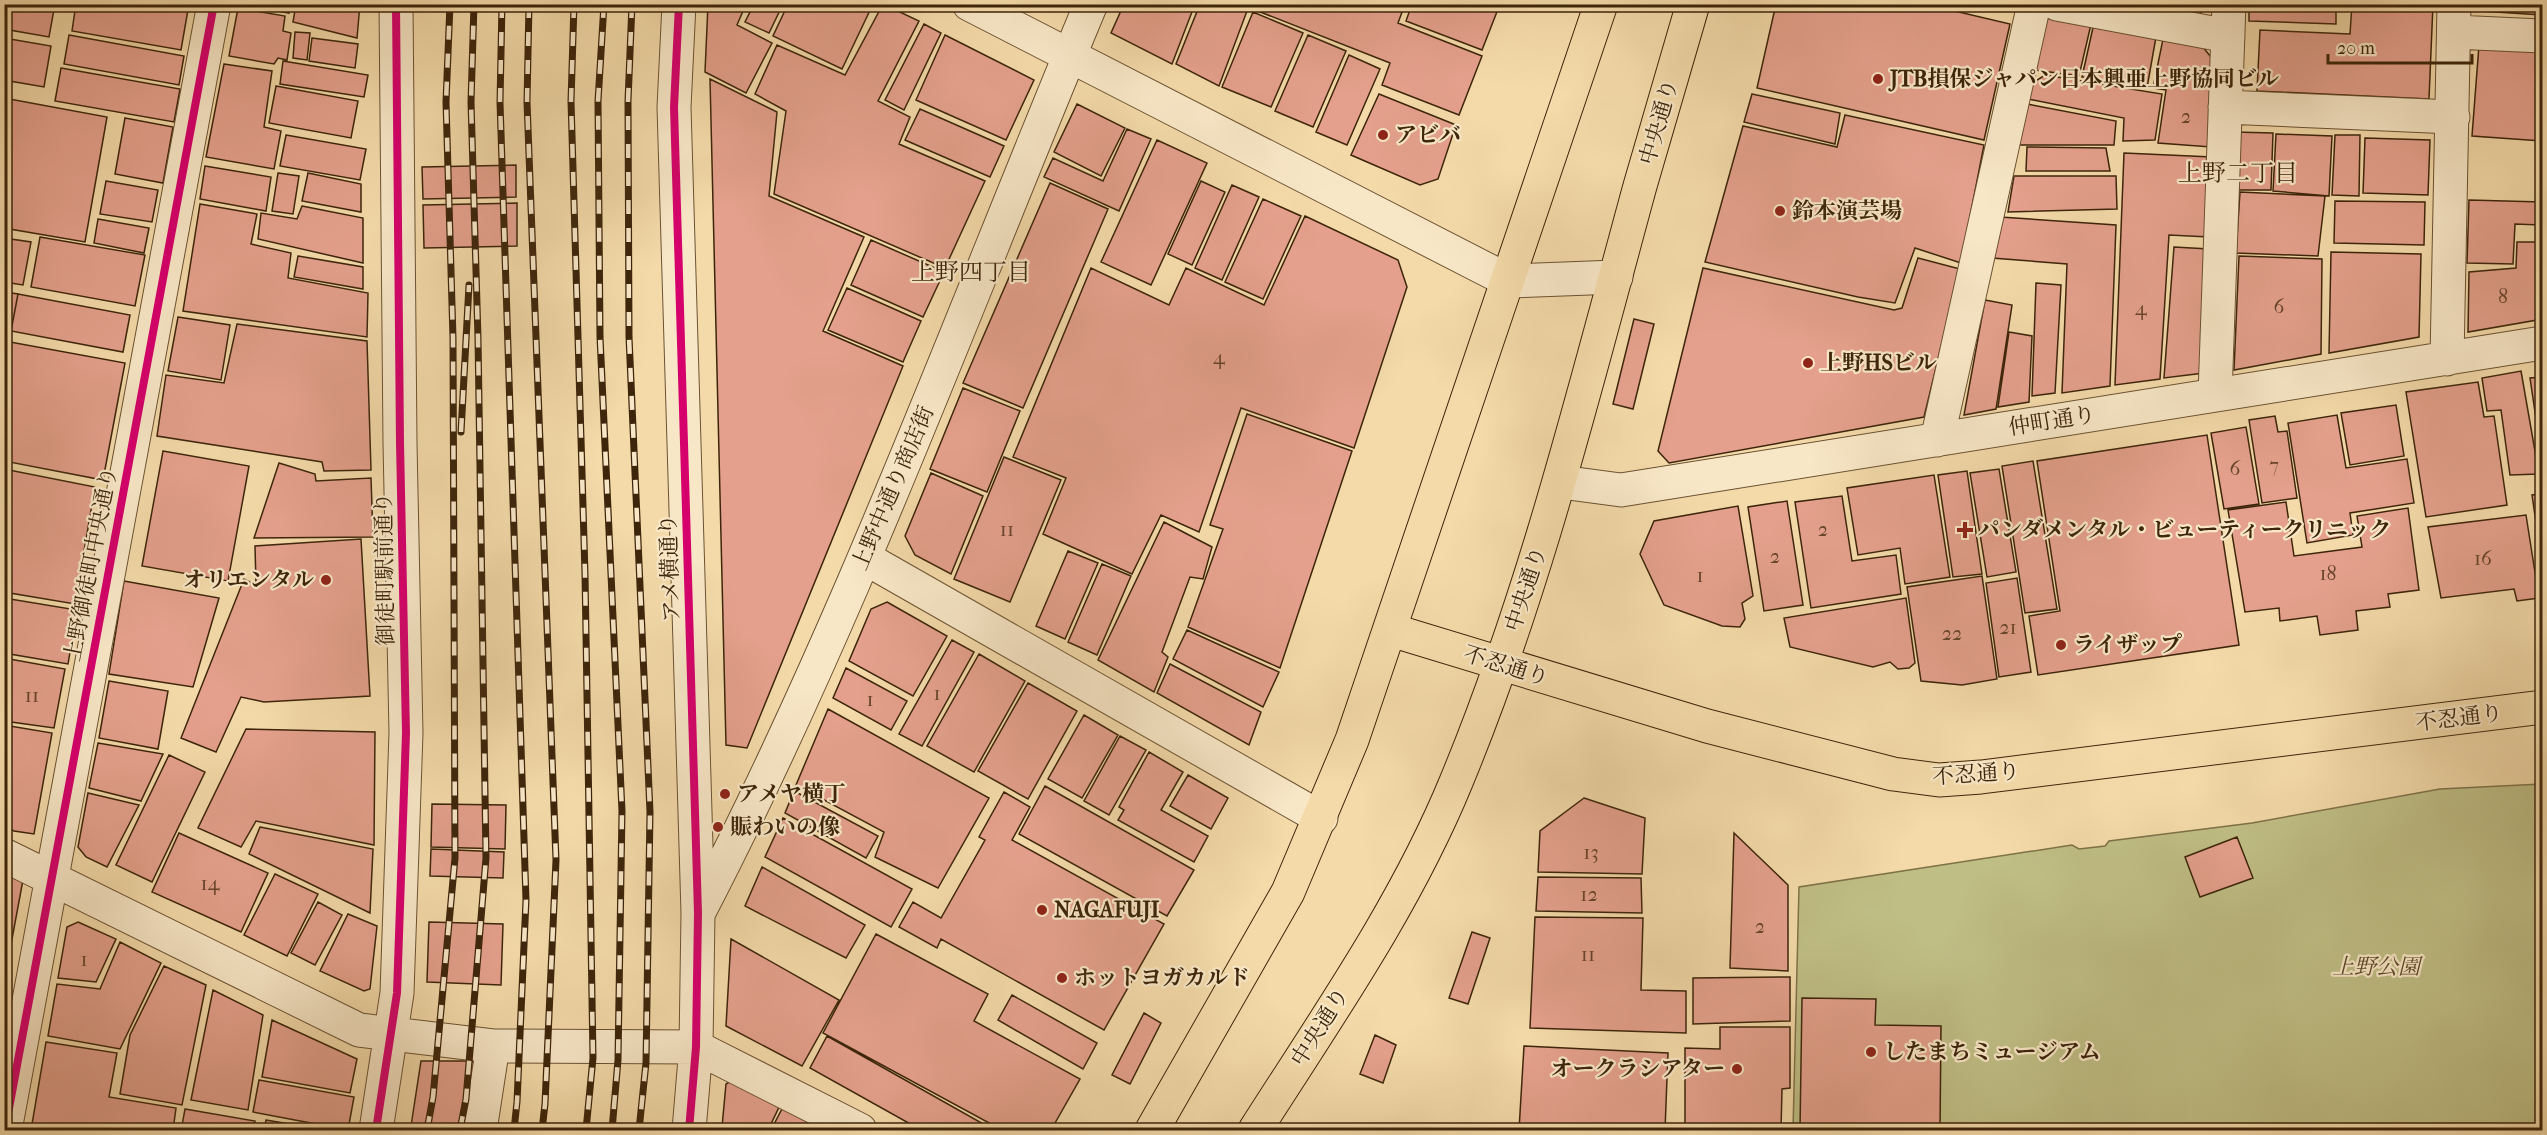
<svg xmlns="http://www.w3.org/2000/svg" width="2547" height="1135" viewBox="0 0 2547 1135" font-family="'IM FELL French Canon','Noto Serif JP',serif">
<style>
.green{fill:#bfbe85;stroke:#7e7248;stroke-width:1.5}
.building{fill:#e4a08c;stroke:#3d250b;stroke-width:1.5}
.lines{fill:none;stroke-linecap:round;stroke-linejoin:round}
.minor-casing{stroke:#6b5232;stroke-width:35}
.major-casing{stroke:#3d250b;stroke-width:35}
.minor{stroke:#f8e7c7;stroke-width:33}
.major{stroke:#f4daa9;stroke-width:33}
.rail-casing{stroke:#3d250b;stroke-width:7}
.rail{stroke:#f8e7c7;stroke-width:4.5;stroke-dasharray:14;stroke-linecap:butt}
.cycleway-casing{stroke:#f8e7c7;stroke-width:11}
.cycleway{stroke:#d6006c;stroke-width:8}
.poi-dot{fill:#8f2418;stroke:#f8e7c7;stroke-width:2}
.labels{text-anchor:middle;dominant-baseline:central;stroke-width:4.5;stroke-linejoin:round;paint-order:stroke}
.number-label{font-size:20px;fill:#67442b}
.poi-label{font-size:22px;font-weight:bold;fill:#3d250b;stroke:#f8e7c7;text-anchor:start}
.street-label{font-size:22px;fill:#3d250b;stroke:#f8e7c7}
.park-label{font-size:22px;font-style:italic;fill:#5e4b2a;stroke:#f8e7c7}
.neighbourhood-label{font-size:24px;fill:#3d250b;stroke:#f8e7c7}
</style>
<rect width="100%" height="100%" fill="#f4daa9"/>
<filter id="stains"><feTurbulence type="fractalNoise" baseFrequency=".00333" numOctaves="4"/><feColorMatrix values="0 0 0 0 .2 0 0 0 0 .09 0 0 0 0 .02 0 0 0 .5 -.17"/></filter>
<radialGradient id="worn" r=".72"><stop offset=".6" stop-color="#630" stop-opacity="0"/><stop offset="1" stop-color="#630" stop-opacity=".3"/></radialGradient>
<path class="green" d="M2542 784V1130H1793L1799 887 2072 845 2079 849 2105 846 2109 841 2252 823 2440 789Z"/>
<path class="building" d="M4 4H55L49 37 4 29Z
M76 4H189L181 50 72 31Z
M239 4H290L289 13Z
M296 4H360L357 38 293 22Z
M708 4H746L737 25 772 43 746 93 705 72Z
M754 4H783L769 33 745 22Z
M788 4H873L842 69 773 36Z
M883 4 919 21 878 101 910 117 899 144 985 181 945 268 774 194 786 111 755 94 777 45 845 75Z
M1124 4H1195L1172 64 1111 33Z
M1200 4H1230L1247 11 1219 86 1176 64Z
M1240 4H1405L1398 23 1482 56 1459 115 1382 85 1390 63Z
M1412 4H1500L1482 50 1406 21Z
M1776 4H1925L2010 24 1984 140 1757 88Z
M2154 4H2202L2201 14Z
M2249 4H2336V24L2249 21Z
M2352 4H2433L2429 99 2257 91 2260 30 2350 34Z
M2482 4H2542V15L2481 11Z
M238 8 285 16 283 31 291 33 287 60 278 58 274 64 229 56Z
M2049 10 2092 20 2079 76 2035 70Z
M1253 12 1303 33 1271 107 1222 87Z
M2094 23 2156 37 2147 88 2082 77Z
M924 24 941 33 904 110 885 100Z
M295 32 310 33 307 60 293 58Z
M69 35 184 56 179 85 64 64Z
M945 35 1034 80 1006 140 916 100Z
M1308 35 1346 51 1313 127 1275 111Z
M4 38 51 46 44 87 4 80Z
M312 38 358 44 355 68 309 61Z
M2163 39 2202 46 2211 57V147L2158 143 2166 90 2153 88Z
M2479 45 2542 50V141L2472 136Z
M1349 55 1380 69 1347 145 1316 132Z
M283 61 368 75 364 97 280 84Z
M224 64 272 71 264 127 281 131 274 169 206 157Z
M61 68 180 89 174 122 55 101Z
M2045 75 2162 94 2155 140 2123 141 2124 118 2028 99 2034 82Z
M710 79 777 112 769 196 864 237 823 331 903 366 747 748 726 745Z
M276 86 358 101 351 138 269 123Z
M1379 94 1456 125 1438 179 1420 185 1351 155Z
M1752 94 1840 113 1835 144 1744 122Z
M4 98 107 117 85 242 4 228Z
M1077 104 1125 128 1101 176 1054 152Z
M2027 104 2116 121 2114 145H2019Z
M920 109 1004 146 990 177 905 140Z
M1845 115 1984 145 1961 263 1915 248 1895 303 1858 297 1705 262 1743 126 1837 147Z
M125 118 173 127 163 183 115 174Z
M1127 129 1151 139 1119 211 1044 177 1053 158 1103 181Z
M2234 132 2273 133 2271 190H2235Z
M2276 134 2332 136 2329 196 2273 191Z
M286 135 366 149 360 180 280 166Z
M2335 135H2360L2359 196 2332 195Z
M2365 138 2430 140 2428 195 2363 193Z
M1157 140 1207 163 1151 285 1101 262Z
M2027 147 2106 148 2110 171H2026Z
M2124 153 2212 157 2209 237 2169 235 2160 379 2115 385Z
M516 165V197L423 199 422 167Z
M205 166 271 177 266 211 200 199Z
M278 173 299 176 293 214 272 211Z
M308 173 361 184V212L302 201Z
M2014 176H2116L2117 209 2008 212Z
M106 181 158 190 152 222 100 214Z
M1201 181 1225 192 1192 265 1168 254Z
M1050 183 1108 209 1023 408 963 383Z
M1232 185 1259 197 1222 280 1195 268Z
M2240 192 2325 196 2318 256 2236 253Z
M1263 199 1301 216 1263 299 1225 282Z
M2469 200 2542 202 2541 225 2515 224 2513 264 2467 263Z
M2335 201 2425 202 2424 245 2334 243Z
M517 203V246L424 248 423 205Z
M200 204 257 214 251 244 291 253 288 278 368 293 367 337 183 311Z
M302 206 363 218V263L258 239 261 213 297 219Z
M1305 216 1398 260 1407 287 1354 448 1241 408 1199 532 1161 515 1132 574 1043 534 1066 478 1013 457 1091 268 1169 305 1186 268 1264 305Z
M2000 217 2116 225 2110 386 2062 393 2067 264 1992 258Z
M98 219 149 228 144 253 94 243Z
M40 237 145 255 135 306 31 287Z
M4 238 31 242 23 285 4 282Z
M871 240 944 272 923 317 851 285Z
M2517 242H2541L2537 320 2468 332 2469 272 2516 268Z
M2174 247 2209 249 2204 373 2164 378Z
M2331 252 2421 254 2419 337 2329 353Z
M298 256 363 267V289L294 277Z
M2239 256 2322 259 2321 354 2234 370Z
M1918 258 1960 269 1924 417 1669 463 1658 451 1703 268 1894 310 1902 308Z
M2036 283 2061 285 2055 393 2032 396Z
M847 288 921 321 903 362 828 330Z
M4 292 18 294 11 331 4 330Z
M18 294 130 315 123 352 11 331Z
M1985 300 2012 305 1996 409 1964 415Z
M178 317 230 325 221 380 168 371Z
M1634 319 1654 324 1633 409 1613 404Z
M237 324 367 341 371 470 324 471 322 462 157 436 166 375 224 383Z
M2009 332 2032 336 2029 402 1998 407Z
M10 342 125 363 103 480 4 461V374Z
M2521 371 2539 474 2510 475 2501 410 2487 411 2482 378Z
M2542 377V460L2530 378Z
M2478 382 2484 417 2494 416 2507 505 2426 517 2406 392Z
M963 388 1020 411 987 492 930 469Z
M2396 405 2404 456 2350 465 2341 413Z
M1247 414 1352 451 1280 668 1188 627 1223 529 1210 525Z
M2337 415 2346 468 2407 459 2414 503 2350 513 2353 535 2307 543 2288 423Z
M2275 416 2278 432 2287 431 2297 498 2262 503 2249 420Z
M2246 427 2259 504 2224 509 2211 433Z
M2207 435 2239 645 2038 675 2029 616 2060 611 2037 461Z
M163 451 249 466 228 581 142 566Z
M1004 457 1061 480 1010 602 954 579Z
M2033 461 2057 609 2025 613 2002 466Z
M279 463 315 474 316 481 371 478 373 537 254 538Z
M4 469 95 487 75 604 4 592Z
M1999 469 2016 572 1987 577 1970 473Z
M1967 471 1982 574 1953 577 1938 475Z
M931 473 983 496 951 574 915 555 905 536Z
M1934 475 1950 577 1905 584 1900 548 1858 555 1847 488Z
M2542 494V564L2532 495Z
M1842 496 1852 561 1896 555 1901 594 1811 608 1795 502Z
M1787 501 1803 605 1764 611 1748 507Z
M2286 502 2294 556 2362 547 2357 516 2408 508 2419 590 2388 594 2390 607 2356 611 2358 630 2320 635 2317 616 2280 621 2279 608 2245 612 2228 510Z
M1738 506 1753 596 1742 603 1745 619 1740 627 1722 626 1664 605 1640 554 1654 521Z
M2526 515 2539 598 2517 601 2514 589 2441 598 2428 527Z
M1164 522 1212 547 1203 579 1190 577 1162 652 1168 657 1154 692 1098 660Z
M361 539 370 696 264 702 241 697 216 752 181 738 244 579 256 585 255 546Z
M1068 551 1098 563 1065 639 1036 626Z
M1102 564 1131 576 1097 655 1068 642Z
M1982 576 1997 679 1962 685 1921 681 1907 587Z
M2017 578 2031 672 1999 677 1986 583Z
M124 581 219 598 193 687 109 674Z
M4 598 77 610 68 664 4 653Z
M1906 598 1915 663 1909 668 1898 669 1890 662 1873 667 1790 647 1784 618Z
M887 602 947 636 913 696 849 661 871 609Z
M1187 630 1279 672 1263 707 1173 659Z
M952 640 974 652 922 746 899 734Z
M979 654 1025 681 974 772 927 746Z
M4 658 65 669 54 728 4 721Z
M1170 664 1261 712 1249 745 1157 693Z
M846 668 907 701 891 730 833 698Z
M109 681 168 691 158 749 99 738Z
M1028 683 1077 711 1028 799 978 771Z
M828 709 989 798 938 888 875 857 884 832 796 785Z
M1084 715 1118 735 1082 798 1048 779Z
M4 725 52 733 34 834 14 831 4 826Z
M246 729 375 732 374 845 256 821 241 847 198 828Z
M1120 736 1146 750 1109 815 1084 801Z
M98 743 163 754 141 801 89 788Z
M1149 752 1183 772 1161 810 1208 836 1194 862 1118 820 1124 810 1119 807Z
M169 755 205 772 152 882 116 865Z
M1188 775 1228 798 1211 829 1170 806Z
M1045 786 1194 870 1167 916 1019 834Z
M794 791 878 836 866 858 785 813Z
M1004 792 1030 807 1012 840 1164 924 1104 1030 941 939 937 948 899 927 913 902 941 918 985 840 979 837Z
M88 793 139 805 107 867 86 857 78 847Z
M1584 798 1645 818 1642 874 1538 872 1540 831Z
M432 804 506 805 505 849 431 847Z
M783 818 912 889 891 927 765 857Z
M260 827 373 849 370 913 249 854Z
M179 833 268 873 241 932 152 892Z
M1734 833 1788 885V971L1730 968Z
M2237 837 2253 878 2200 897 2185 857Z
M431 849 504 852 503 878 430 876Z
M762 867 865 925 846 958 745 906Z
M4 872 23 880 4 982Z
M275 874 318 894 287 956 244 935Z
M1538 877 1641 878 1642 913 1536 911Z
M318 902 342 915 315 965 291 953Z
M348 914 377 926 370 989 364 991 320 971Z
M1535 917 1643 918 1641 990 1686 991V1033L1530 1028Z
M78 922 116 939 96 982 58 978 67 927Z
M429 922 503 924 501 985 427 982Z
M1472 932 1490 938 1468 1004 1449 998Z
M876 934 988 994 974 1021 1080 1079 1051 1130H1002L823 1033Z
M731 939 839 1000 802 1066 726 1026Z
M120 942 161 963 120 1049 48 1036 57 984 100 989Z
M164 966 206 985 182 1105 120 1094 130 1035Z
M1790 977V1021L1693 1024V978Z
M213 990 263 1015 248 1110 191 1100Z
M1012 995 1097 1043 1083 1069 998 1020Z
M1802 998 1876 999 1875 1025 1941 1026 1940 1129 1800 1130Z
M1144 1013 1161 1023 1130 1084 1112 1075Z
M272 1020 357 1059 350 1093 262 1077Z
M1720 1027H1790V1088L1782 1089 1781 1130H1685V1048L1720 1049Z
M1375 1035 1396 1045 1383 1083 1360 1074Z
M827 1036 994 1130H921L810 1068Z
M46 1042 117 1053 109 1097 176 1108 173 1130H31Z
M1524 1046 1668 1053 1665 1130H1519Z
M421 1061H472L481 1072 473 1130H438L411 1126Z
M259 1080 354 1097 348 1130 253 1112Z
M733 1080 781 1103 768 1130H727L722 1127 726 1084Z
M783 1107 828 1130H771Z
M185 1109 255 1121 253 1130H217L182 1125Z
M266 1120 325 1130H264Z"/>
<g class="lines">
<g class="minor-casing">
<path id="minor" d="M679 4 674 107 698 913 696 1047 689 1130
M969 4 1509 281 1616 277
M2057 4 2228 36
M2454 32 2542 36
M2225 107 2453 117
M2447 359 2454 4
M2215 395 2229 4
M1937 440 2034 4
M1561 482 1621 490 2542 343
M865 558 1321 818
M4 855 359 1030 493 1046 696 1047 860 1130
M699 912C851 619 964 308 1091 4
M5 1130 214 4
M376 1130 397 993 406 733 400 443 396 4
M480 1130 493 1046"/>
</g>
<g class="major-casing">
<path id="major" d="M1391 630 1707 726 1893 774 1939 780 1981 777 2542 707
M1152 1130 1288 892 1352 740 1601 4
M1255 1130C1327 1017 1405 906 1456 782 1536 589 1585 387 1640 186 1657 126 1675 65 1693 4"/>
</g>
<use href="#minor" class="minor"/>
<use href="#major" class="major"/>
<g class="rail-casing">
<path id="rail" d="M502 4 500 102 526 900 517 1102 514 1130
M529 4 527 102 556 860 545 1104 542 1130
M574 4 571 101 585 574 593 1058 586 1130
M604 4 598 101 600 337 622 811 618 1060 612 1130
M632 4 628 101 629 337 650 812 646 1063 639 1130
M461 432 469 285
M427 1130 433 1097 455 858 453 338 446 102 450 4
M460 1130 466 1099 486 858 478 338 471 102 474 4"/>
</g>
<use href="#rail" class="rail"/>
<g class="cycleway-casing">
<path id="cycleway" d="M679 4 674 107 698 913 696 1047 689 1130
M5 1130 214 4
M376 1130 397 993 406 733 400 443 396 4"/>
</g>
<use href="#cycleway" class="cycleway"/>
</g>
<g class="poi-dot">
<circle cx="1878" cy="79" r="6"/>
<circle cx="1383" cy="135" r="6"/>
<circle cx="1780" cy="211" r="6"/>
<circle cx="1808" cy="363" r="6"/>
<path d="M1962 521h6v6h6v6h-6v6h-6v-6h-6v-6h6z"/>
<circle cx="326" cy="580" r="6"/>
<circle cx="2061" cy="645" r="6"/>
<circle cx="725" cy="794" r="6"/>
<circle cx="718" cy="827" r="6"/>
<circle cx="1042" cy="910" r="6"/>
<circle cx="1062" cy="978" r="6"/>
<circle cx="1871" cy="1052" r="6"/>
<circle cx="1737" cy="1069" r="6"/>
</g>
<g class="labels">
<g class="number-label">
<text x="2186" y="116">2</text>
<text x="2503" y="296">8</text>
<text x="2279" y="306">6</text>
<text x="2141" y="308">4</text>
<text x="1219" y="357">4</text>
<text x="2274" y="465">7</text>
<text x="2235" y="468">6</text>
<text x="1007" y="529">11</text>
<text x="1823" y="529">2</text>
<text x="1775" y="556">2</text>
<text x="2483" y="558">16</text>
<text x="2328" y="573">18</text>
<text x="1700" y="575">1</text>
<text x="2008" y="627">21</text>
<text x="1952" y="633">22</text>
<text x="937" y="693">1</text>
<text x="32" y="695">11</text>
<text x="870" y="699">1</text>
<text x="1591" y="852">13</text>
<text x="210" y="883">14</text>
<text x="1589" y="894">12</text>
<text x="1760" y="926">2</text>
<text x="1588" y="954">11</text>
<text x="84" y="959">1</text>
</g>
<g class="poi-label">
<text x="1890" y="79">JTB損保ジャパン日本興亜上野協同ビル</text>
<text x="1395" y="135">アビバ</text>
<text x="1792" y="211">鈴本演芸場</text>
<text x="1820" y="363">上野HSビル</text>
<text x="1978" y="530">パンダメンタル・ビューティークリニック</text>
<text x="314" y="580" text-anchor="end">オリエンタル</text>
<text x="2073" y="645">ライザップ</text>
<text x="737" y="794">アメヤ横丁</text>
<text x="730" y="827">賑わいの像</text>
<text x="1054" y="910">NAGAFUJI</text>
<text x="1074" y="978">ホットヨガカルド</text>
<text x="1883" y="1052">したまちミュージアム</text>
<text x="1725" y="1069" text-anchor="end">オークラシアター</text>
</g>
<g class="street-label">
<text transform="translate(1659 122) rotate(-74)">中央通り</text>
<text transform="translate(2052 421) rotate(-9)">仲町通り</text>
<text transform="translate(893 488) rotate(-67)">上野中通り商店街</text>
<text transform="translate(91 564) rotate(-79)">上野御徒町中央通り</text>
<text transform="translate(670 568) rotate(-92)">アメ横通り</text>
<text transform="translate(385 569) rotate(-91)">御徒町駅前通り</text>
<text transform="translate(1526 589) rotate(-72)">中央通り</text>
<text transform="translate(1506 666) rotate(17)">不忍通り</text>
<text transform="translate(2459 718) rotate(-7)">不忍通り</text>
<text transform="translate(1976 774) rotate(-4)">不忍通り</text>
<text transform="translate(1320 1027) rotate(-58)">中央通り</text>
</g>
<g class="park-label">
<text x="2376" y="967">上野公園</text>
</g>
<g class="neighbourhood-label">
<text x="2238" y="173">上野二丁目</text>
<text x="971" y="272">上野四丁目</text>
</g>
</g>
<rect width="2547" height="1135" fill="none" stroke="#f4daa9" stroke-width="24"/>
<rect x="6" y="6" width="2535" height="1123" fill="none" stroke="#3d250b" stroke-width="3"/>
<rect x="12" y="12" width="2523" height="1111" fill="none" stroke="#3d250b" stroke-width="1.5"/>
<path d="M2328 54v9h144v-9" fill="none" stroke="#3d250b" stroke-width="3"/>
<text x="2337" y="54" font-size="18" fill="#3d250b" stroke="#f8e7c7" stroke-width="4.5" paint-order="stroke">20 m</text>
<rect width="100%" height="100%" filter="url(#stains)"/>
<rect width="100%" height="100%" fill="url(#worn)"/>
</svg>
